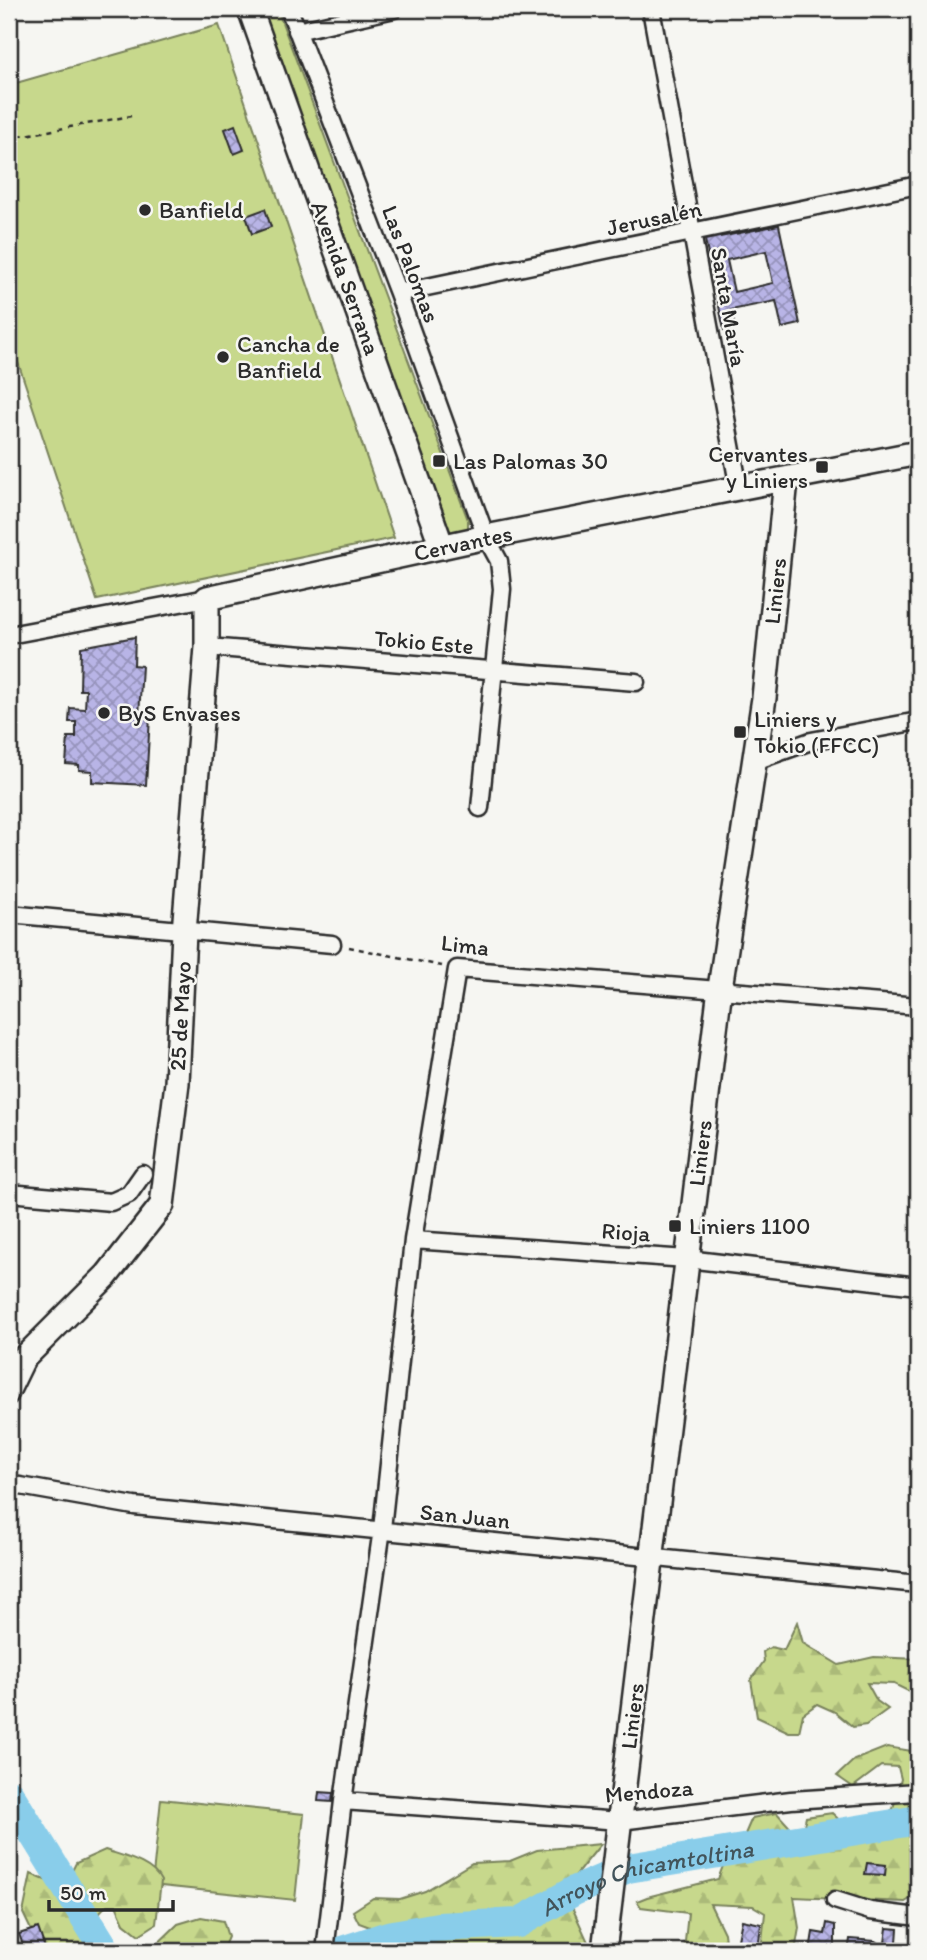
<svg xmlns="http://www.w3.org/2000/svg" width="927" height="1960" viewBox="0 0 927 1960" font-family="Itim,sans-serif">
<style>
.green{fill:#c7d88c;stroke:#79825c;stroke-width:2}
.forest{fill:url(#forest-firs);stroke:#79825c;stroke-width:2}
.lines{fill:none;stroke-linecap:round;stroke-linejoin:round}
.river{stroke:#89cdea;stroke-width:30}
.building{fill:url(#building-cross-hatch);stroke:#2b2b2b;stroke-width:2;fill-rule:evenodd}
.street-casing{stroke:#2b2b2b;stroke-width:21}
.secondary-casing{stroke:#2b2b2b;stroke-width:28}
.path{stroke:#2b2b2b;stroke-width:2.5;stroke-dasharray:5 5;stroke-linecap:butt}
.street{stroke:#f6f6f2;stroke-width:16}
.secondary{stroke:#f6f6f2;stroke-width:23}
.poi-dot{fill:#2b2b2b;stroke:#f6f6f2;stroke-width:2.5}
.labels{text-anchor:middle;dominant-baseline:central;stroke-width:5;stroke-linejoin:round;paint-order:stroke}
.poi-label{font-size:23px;fill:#2b2b2b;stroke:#f6f6f2;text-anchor:start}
.street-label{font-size:23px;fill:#2b2b2b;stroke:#f6f6f2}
.water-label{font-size:24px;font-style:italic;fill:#42545b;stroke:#f6f6f2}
</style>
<defs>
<pattern id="forest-firs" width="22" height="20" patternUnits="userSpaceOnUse" patternTransform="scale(1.75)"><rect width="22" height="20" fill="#c7d88c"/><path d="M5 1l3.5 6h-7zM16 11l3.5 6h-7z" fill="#abba79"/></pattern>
<pattern id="building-cross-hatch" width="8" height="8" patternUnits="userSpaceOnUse" patternTransform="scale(1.75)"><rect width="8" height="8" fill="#b8b4e6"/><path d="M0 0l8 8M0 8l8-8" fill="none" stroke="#9693bb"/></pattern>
</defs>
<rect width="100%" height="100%" fill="#f6f6f2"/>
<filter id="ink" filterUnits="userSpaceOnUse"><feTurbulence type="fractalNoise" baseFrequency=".0143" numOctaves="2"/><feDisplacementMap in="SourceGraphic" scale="14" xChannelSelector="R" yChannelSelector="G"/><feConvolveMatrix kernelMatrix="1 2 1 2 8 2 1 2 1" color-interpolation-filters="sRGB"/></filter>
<g filter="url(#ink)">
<path class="green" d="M260 9H277L468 520V531L453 536 450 531Z
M219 25 394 538 97 600 9 335V85Z
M161 1799 304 1814 295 1900 152 1885Z"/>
<path class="forest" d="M797 1622 803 1643 839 1665 874 1657 918 1659V1696L894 1684 867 1683 877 1701 888 1709 866 1725 853 1727 835 1712 817 1704 803 1714 799 1732H789L757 1717 751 1680 764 1661 763 1652 771 1647 784 1650Z
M887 1747 918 1752V1894L905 1902 794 1897 799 1928 795 1951H761L765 1913 753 1906 710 1904 724 1933 726 1951H684L688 1913 641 1907 637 1901 647 1897 718 1879 723 1866 736 1855 752 1818 777 1813 795 1833 802 1834 806 1817 832 1813 849 1829 870 1825 893 1809 901 1779 898 1767 881 1766 853 1787 837 1776 854 1760Z
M601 1844 570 1882 571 1905 588 1942 581 1951H368L370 1927 359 1923 353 1911 373 1898 400 1899 425 1891 472 1863 510 1861 537 1850Z
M105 1850C122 1856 152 1862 161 1881L156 1924 139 1935 124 1923 116 1905H107C93 1917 85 1933 88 1951H41L23 1913 31 1874 47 1881 70 1875 76 1863Z
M201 1917 223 1921 228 1937 222 1951H150L178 1924Z"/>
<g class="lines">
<g class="river">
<path d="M9 1794 106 1951"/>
<path id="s1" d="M342 1951 388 1936 438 1927 518 1923 574 1891 628 1868 918 1820"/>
</g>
</g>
<path class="building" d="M235 125 244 150 234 154 225 129Z
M265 209 271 227 252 234 246 216Z
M779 225 800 324 782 328 776 301 731 310 735 327 724 330 705 240ZM766 251 773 283 734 292 727 260Z
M135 637 134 665 142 666 139 716 150 717 146 785 92 782V771L79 770V765L66 764 68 737H76V722H69L70 708 85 709 86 690H80L81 647Z
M319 1792 333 1793 332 1802 318 1801Z
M867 1863 886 1865 885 1875 865 1874Z
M742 1920 761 1924 758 1951 736 1950Z
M827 1923 835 1925V1951H810L813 1932 825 1934Z
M38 1928 45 1948 25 1951 19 1934Z
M887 1928 898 1929 897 1942 912 1943 911 1951H879L880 1943H885Z
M850 1939 875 1941 880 1944 879 1951H848Z"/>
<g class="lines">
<g class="street-casing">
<path id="street" d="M289 9 398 293 486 537 499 561 502 589 480 808
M651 9 739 489
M297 31 394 9
M398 293 918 185
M9 635 207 598
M207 647 636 682
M755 761 811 741 918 721
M9 914 332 944
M9 1193 111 1202 129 1194 143 1174
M413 1240 687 1259 918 1286
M9 1396 25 1363
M9 1484 134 1506 918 1584
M343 1801 620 1821 791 1800 918 1792
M835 1900 870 1911 918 1917
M325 1951 343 1801 382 1529 413 1240 457 969 918 1006"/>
</g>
<g class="secondary-casing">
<path id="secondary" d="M250 9 442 547
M9 1373 107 1275 162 1205 177 1083 184 932 207 647V598L486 537 918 453
M604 1951 720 988 764 698 786 480"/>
</g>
<path class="path" d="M9 138 131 116
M349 947 442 966"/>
<use href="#street" class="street"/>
<use href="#secondary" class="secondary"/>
</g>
</g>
<g class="poi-dot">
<circle cx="145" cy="210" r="7"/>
<circle cx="223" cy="357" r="7"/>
<rect x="432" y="454" width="14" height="14" rx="3.5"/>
<rect x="815" y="460" width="14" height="14" rx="3.5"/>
<circle cx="104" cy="713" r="7"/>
<rect x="733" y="725" width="14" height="14" rx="3.5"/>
<rect x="668" y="1219" width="14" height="14" rx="3.5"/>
</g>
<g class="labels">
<g class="poi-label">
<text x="159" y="210">Banfield</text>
<text x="237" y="344">Cancha de<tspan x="237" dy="26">Banfield</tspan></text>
<text x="808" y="454" text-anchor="end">Cervantes<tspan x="808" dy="26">y Liniers</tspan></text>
<text x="453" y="461">Las Palomas 30</text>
<text x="118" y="713">ByS Envases</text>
<text x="754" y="719">Liniers y<tspan x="754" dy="26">Tokio (FFCC)</tspan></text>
<text x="689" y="1226">Liniers 1100</text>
</g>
<g class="street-label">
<text transform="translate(654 218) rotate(-12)">Jerusalén</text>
<text transform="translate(411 264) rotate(69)">Las Palomas</text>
<text transform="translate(346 278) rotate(70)">Avenida Serrana</text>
<text transform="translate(729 307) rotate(80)">Santa María</text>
<text transform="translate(463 543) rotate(-12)">Cervantes</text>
<text transform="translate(775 591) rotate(-84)">Liniers</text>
<text transform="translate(424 642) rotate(5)">Tokio Este</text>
<text transform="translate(465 945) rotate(7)">Lima</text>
<text transform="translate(180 1016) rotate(-87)">25 de Mayo</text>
<text transform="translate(700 1153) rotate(-83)">Liniers</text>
<text transform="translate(626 1232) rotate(4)">Rioja</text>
<text transform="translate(465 1516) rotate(6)">San Juan</text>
<text transform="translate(632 1716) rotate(-83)">Liniers</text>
<text transform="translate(649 1791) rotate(-5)">Mendoza</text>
</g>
<g class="water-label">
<text stroke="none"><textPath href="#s1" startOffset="318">Arroyo Chicamtoltina</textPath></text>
</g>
</g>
<rect width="927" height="1960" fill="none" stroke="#f6f6f2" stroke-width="35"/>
<rect x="18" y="18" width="892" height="1925" fill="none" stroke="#2b2b2b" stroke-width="2.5" filter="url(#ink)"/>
<path d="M49 1900v10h124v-10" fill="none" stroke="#2b2b2b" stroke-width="3.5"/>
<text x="60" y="1900" font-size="21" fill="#2b2b2b" stroke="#f6f6f2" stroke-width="5" paint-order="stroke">50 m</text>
</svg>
